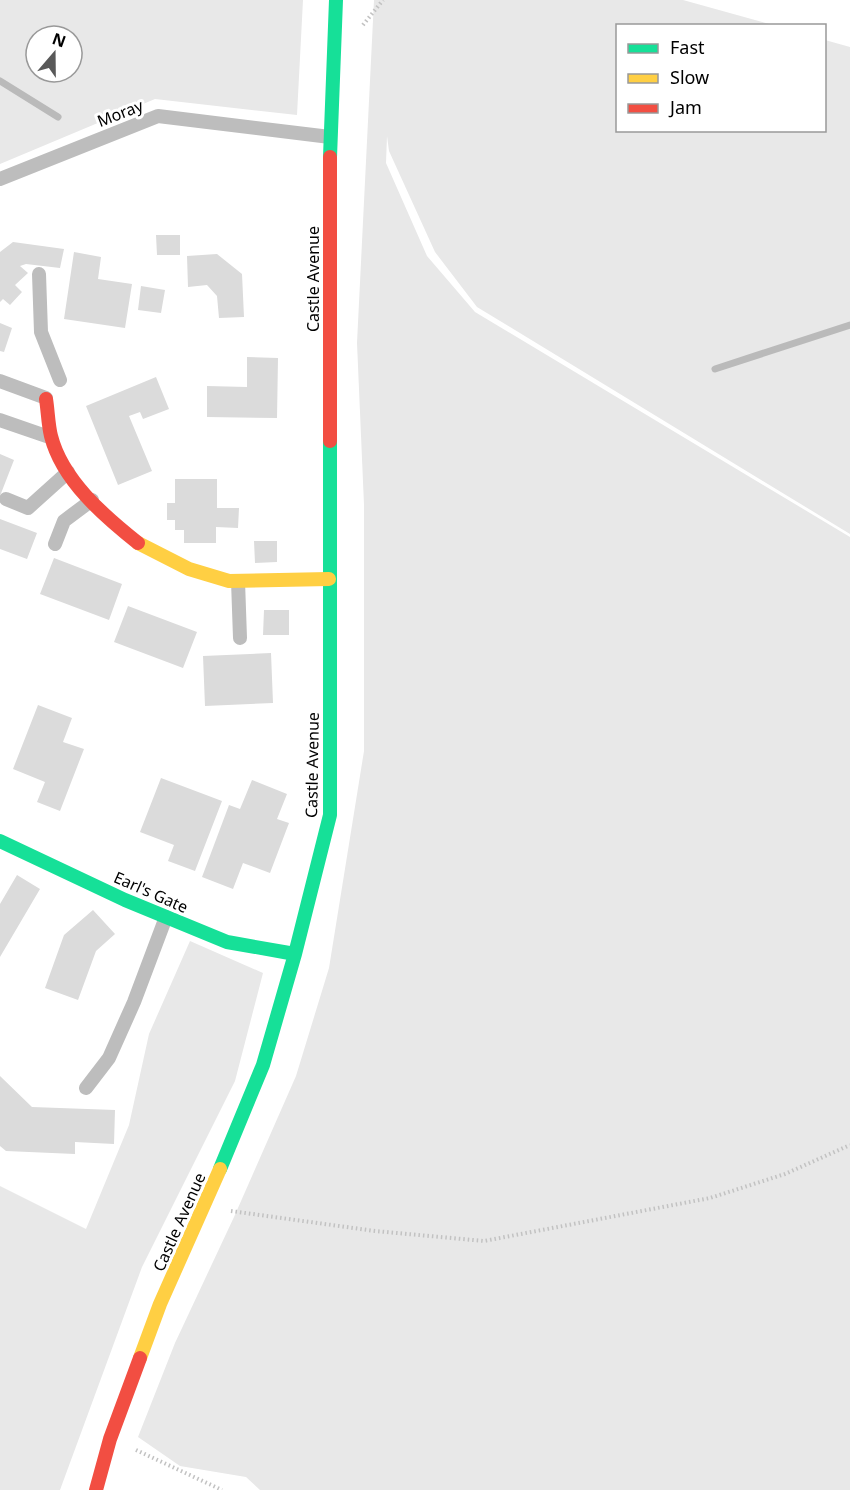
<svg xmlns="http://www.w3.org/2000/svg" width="850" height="1490" viewBox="0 0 850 1490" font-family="'Noto Sans',sans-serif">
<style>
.green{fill:#e8e8e8;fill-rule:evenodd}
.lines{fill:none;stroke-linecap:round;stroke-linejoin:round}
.stream{stroke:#bababa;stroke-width:7}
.building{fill:#dbdbdb}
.path{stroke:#c2c2c2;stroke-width:4;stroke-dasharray:1.5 3;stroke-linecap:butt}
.lane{stroke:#bdbdbd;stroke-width:14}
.fast{stroke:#16e098;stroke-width:14}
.slow{stroke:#ffcf43;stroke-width:14}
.jam{stroke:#f24e42;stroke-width:14}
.labels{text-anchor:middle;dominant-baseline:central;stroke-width:6;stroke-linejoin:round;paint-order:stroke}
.street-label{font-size:16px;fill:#000;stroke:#fff}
</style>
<rect width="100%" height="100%" fill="#fff"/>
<path class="green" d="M0 0H303L297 115 155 99 0 164ZM36 36H72V72H36Z
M374 0H683L773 25 618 26V130H824L825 40 850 47V534L477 307 435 252 389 151 387 136 386 163 427 256 475 312 850 537V1490H260L246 1477 180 1466 138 1437 175 1343 234 1217 296 1076 329 968 364 751V505L357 343Z
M190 941 263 973 235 1081 142 1267 60 1490H0V1186L86 1229 129 1125 149 1034Z"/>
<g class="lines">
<path class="stream" d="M0 81 58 117
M715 369 850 325"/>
</g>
<path class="building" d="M156 235H180V255H157Z
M13 242 64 249 60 268 26 264 20 266 28 273 15 285 22 292 10 305 3 299 0 302V252Z
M74 252 101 257 98 279 132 284 125 328 64 319Z
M217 254 242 274 244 317 219 318 217 296 207 285 188 287 187 256Z
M141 286 165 290 161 313 138 310Z
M0 323 12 328 4 352 0 351Z
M247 357 278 358 277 418 207 417V386L247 387Z
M156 377 169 409 143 419 140 412 129 416 152 471 118 485 86 406Z
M0 454 14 460 0 496Z
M175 479H217V508H239L238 528 216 527V543H184V530H175V520H167V503H175Z
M0 519 37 533 27 559 0 549Z
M254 541H277V562L255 563Z
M54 558 122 584 109 620 40 594Z
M128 606 197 632 183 668 114 642Z
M264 610H289V635H263Z
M271 653 273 703 205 706 203 656Z
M38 705 72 718 63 742 84 749 60 811 37 802 45 782 13 769Z
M161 778 222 801 195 871 168 861 174 845 140 832Z
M252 780 287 794 277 819 289 823 270 873 243 863 233 889 202 877 229 805 240 809Z
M17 875 40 889 0 957V904Z
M93 910 115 934 96 951 78 1000 45 988 64 935Z
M0 1076 32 1107 115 1110 114 1144 75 1142V1154L6 1151 0 1146Z"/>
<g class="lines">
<path class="path" d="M363 25 383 0
M231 1211 375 1231 484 1241 710 1198 785 1174 850 1145
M136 1450 222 1490"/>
<path class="lane" d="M0 179 158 116 330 137
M39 274 41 332 60 380
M0 381 46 398
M0 420 49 437
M6 499 28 508 68 472
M55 544 64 521 92 500
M238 581 240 638
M86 1088 109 1058 134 1002 166 917"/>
<path class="fast" d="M330 157 336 0
M0 841 125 900 227 942 295 954
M220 1169 263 1065 295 954 330 815V441"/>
<path class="slow" d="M138 543 189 569 229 581 329 579
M140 1358 160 1304 220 1169"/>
<path class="jam" d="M330 157V441
M46 399C48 411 48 424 51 436 62 480 104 516 138 543
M96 1490 110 1439 140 1358"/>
</g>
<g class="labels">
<g class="street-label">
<text transform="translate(120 113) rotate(-21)">Moray</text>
<text transform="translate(313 279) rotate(-90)">Castle Avenue</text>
<text transform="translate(312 765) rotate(-89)">Castle Avenue</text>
<text transform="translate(151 892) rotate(24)">Earl's Gate</text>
<text transform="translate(179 1222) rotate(-66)">Castle Avenue</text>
</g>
</g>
<rect x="616" y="24" width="210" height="108" fill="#ffffff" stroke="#999999" stroke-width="1.5"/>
<rect x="628" y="44" width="30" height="9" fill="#16e098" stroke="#999999" stroke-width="1.5"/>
<text x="670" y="54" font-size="18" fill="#000000">Fast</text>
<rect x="628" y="74" width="30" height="9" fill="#ffcf43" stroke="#999999" stroke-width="1.5"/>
<text x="670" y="84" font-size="18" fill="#000000">Slow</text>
<rect x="628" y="104" width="30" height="9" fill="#f24e42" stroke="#999999" stroke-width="1.5"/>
<text x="670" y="114" font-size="18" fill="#000000">Jam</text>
<g transform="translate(54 54) rotate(20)"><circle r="28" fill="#ffffff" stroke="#999999" stroke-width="1.5"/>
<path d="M0-4.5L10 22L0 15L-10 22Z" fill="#595959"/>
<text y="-9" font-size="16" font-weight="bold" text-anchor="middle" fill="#000000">N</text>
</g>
</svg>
